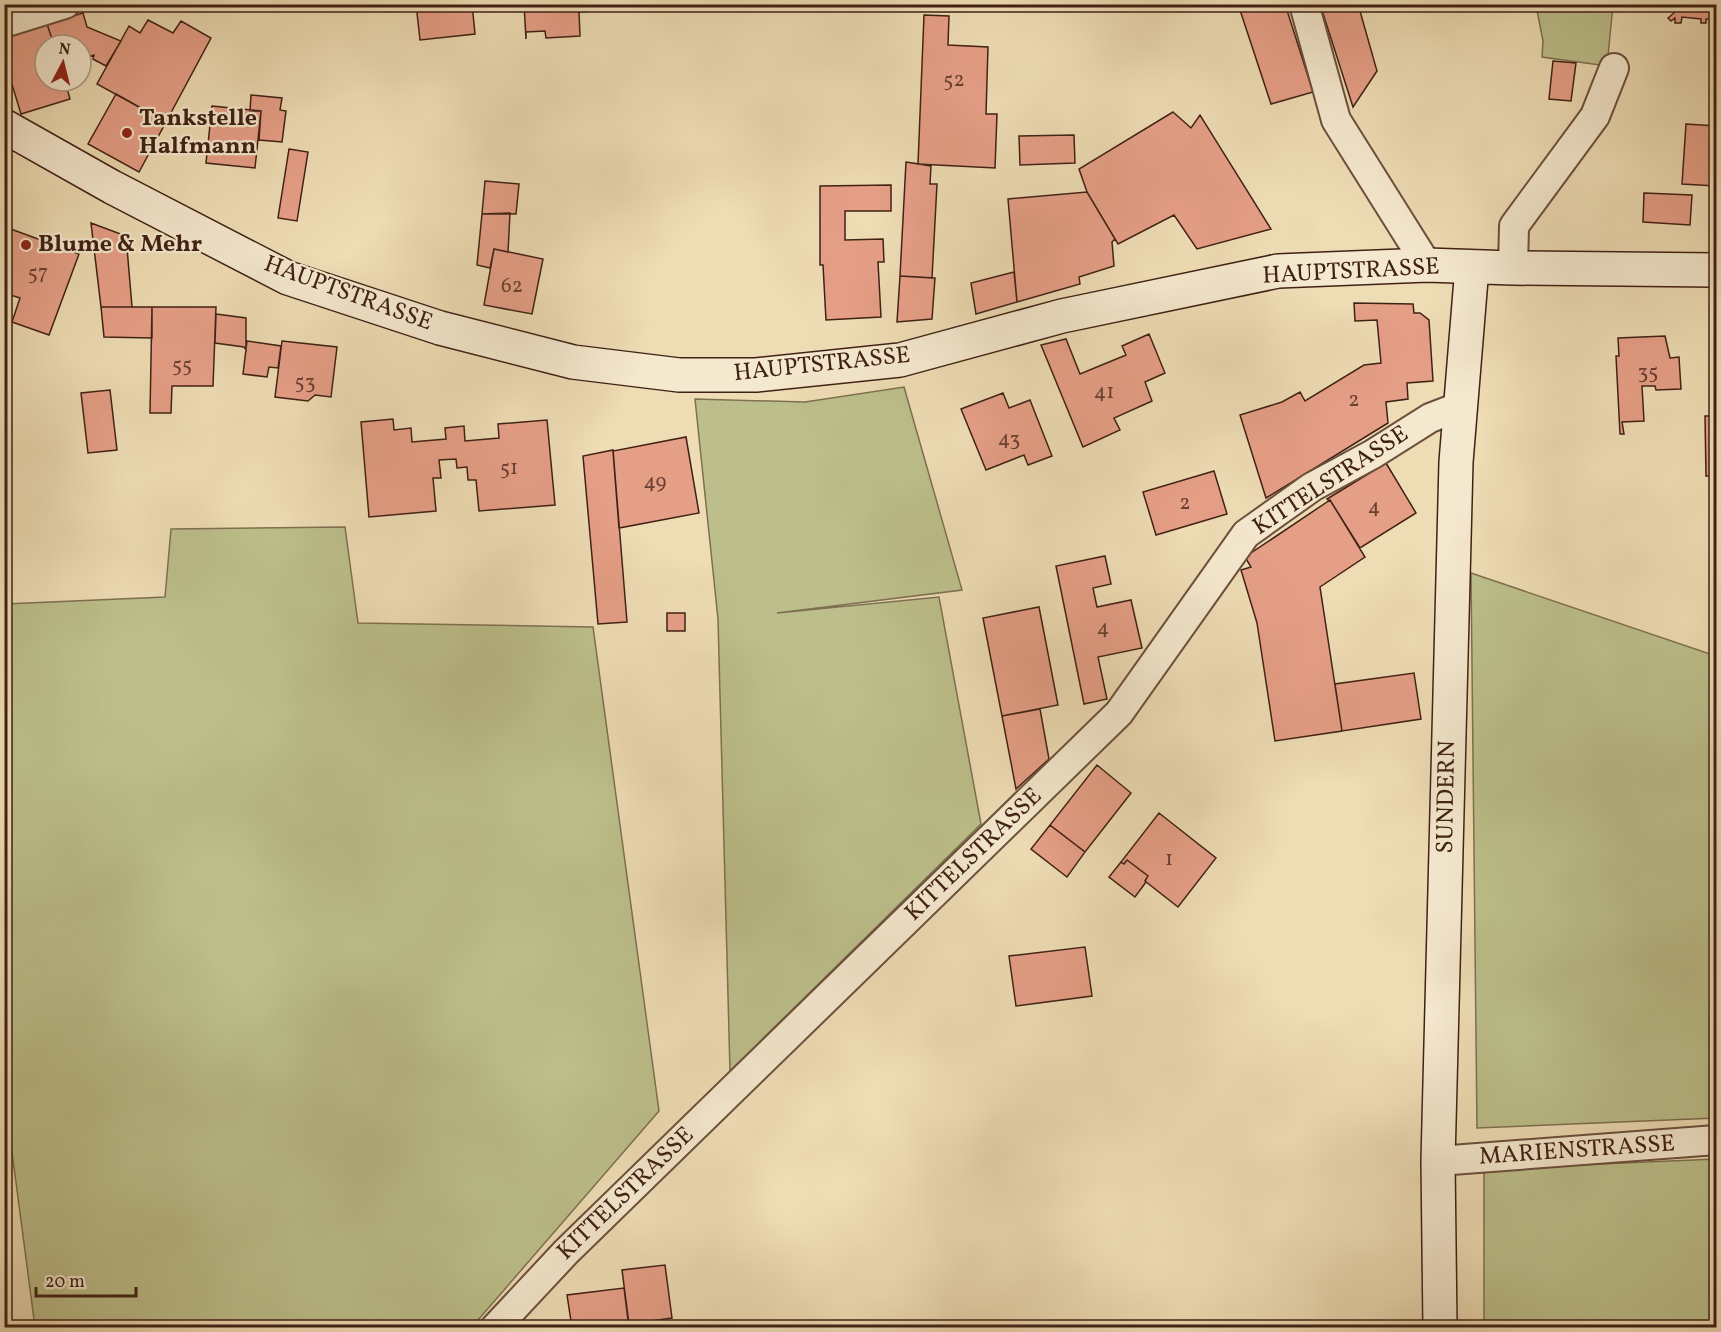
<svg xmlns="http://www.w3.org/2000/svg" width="1721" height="1332" viewBox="0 0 1721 1332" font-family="Vollkorn,serif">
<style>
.green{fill:#bcbf8b;stroke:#7e7050;stroke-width:1.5}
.building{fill:#e69f87;stroke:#402115;stroke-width:1.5}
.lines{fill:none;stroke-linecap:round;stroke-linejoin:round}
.street-casing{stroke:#6c503d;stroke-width:32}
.secondary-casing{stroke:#402115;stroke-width:36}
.street{stroke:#f4e8ce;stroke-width:28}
.secondary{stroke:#f4e8ce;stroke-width:33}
.poi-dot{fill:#8f2418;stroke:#f4e8ce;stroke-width:2}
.labels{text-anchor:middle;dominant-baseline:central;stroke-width:4.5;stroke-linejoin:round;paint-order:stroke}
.number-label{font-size:21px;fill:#6a4032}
.poi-label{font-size:24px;font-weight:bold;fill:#402115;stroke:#f4e8ce;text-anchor:start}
.street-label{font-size:24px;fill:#402115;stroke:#f4e8ce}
</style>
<rect width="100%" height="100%" fill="#eedcb4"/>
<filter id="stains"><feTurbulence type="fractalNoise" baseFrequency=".00333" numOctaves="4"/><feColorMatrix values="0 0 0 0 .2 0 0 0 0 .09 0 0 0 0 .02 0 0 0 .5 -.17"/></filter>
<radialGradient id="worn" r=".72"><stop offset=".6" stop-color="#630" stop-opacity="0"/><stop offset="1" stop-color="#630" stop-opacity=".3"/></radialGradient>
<path class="green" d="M1536 5H1613L1607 66 1542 57 1543 41Z
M904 387 962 590 777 613 939 597 981 824 730 1071 718 619 695 399 805 402Z
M345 527 358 623 593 627 659 1111 472 1327H35L4 1091 5 604 165 597 171 529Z
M1471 573 1716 656V1118L1477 1128Z
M1716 1159V1327H1484V1169Z"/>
<path class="building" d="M416 4H472L475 34 420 40Z
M524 4H593V11L579 12 580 36 546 38 545 31 526 32V39Z
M1238 4H1285L1313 92 1271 104Z
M1320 4H1358L1377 71 1353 107Z
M1674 4H1716V19H1706V23H1701V19L1682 17 1681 23H1675V18L1671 21 1668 18 1674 13Z
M83 13 87 27 121 41 106 66 93 59 94 55 81 59V45H54L47 24Z
M924 15 949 16 948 45 988 47 986 114H997L995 168 918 164Z
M148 20 173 33 181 21 211 38 166 122 97 84 129 26 140 33Z
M47 24 54 45H45V81H65L70 99 21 114 4 58V36Z
M1553 61 1576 63 1571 101 1549 99Z
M116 94 166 122 139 172 88 144Z
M251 95 282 98 280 110 286 111 282 142 259 140 261 111H250Z
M212 106 261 111 255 168 206 163Z
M1173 112 1191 128 1200 115 1271 229 1197 249 1174 215 1118 244 1087 192 1079 169Z
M1686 124 1716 126V186L1682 184Z
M1074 135 1075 163 1020 165 1019 136Z
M289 149 308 152 297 221 278 218Z
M906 162 931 166 930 184H937L932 278 900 276Z
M485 181 519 184 516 214H482Z
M891 185V211H845V240L883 239 884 262H878L881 317 826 320 823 265H820V186Z
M1087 192 1115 239 1112 242 1114 266 1079 277 1080 284 1017 302 1008 199Z
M1644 193 1692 195 1690 225 1643 222Z
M510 213 508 252 494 249 490 268 477 265 482 214Z
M91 223 126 236 132 307H101Z
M8 228 79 254 49 335 12 322 20 298 4 293V237Z
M494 249 543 259 532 314 484 305Z
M1014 272 1017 302 976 314 971 283Z
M900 276 935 278 932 319 897 322Z
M1354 303 1413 304 1414 313H1420L1429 320 1433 381 1407 383 1408 399 1386 402 1388 423 1266 498 1240 415 1282 402 1300 392 1305 401 1364 365 1381 363 1377 320 1355 321Z
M101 307H152V338L104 337Z
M152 307H216L213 386H172L171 413H150Z
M216 314 246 318V350L244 347 215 343Z
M1149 334 1165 373 1145 382 1152 401 1114 418 1120 430 1083 447 1041 345 1066 339 1080 374 1126 355 1122 346Z
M1665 336 1670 358 1679 357 1681 389 1656 390 1655 386H1642L1644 421 1622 422 1624 434H1620L1616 356H1619L1618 338Z
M247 341 281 346 278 368 269 367 267 377 243 374Z
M282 341 337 347 331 397 315 395 308 401 275 397Z
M110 390 117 450 88 453 81 393Z
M1003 393 1009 408 1030 400 1052 456 1028 465 1024 455 986 470 961 409Z
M1705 416H1716V476H1706Z
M393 419 394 430 411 428 412 442 446 439 445 428 464 426 465 441 499 438 498 424 547 420 555 505 479 511 476 480H468L467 467 457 468 456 459 439 460 441 478H433L436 511 369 517 361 422Z
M686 437 699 513 619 528 613 451Z
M613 450 627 622 598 624 583 456Z
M1386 463 1416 513 1360 548 1330 500 1329 501 1327 499Z
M1214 471 1227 514 1156 535 1143 492Z
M1330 500 1365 557 1320 587 1342 731 1275 741 1257 623 1241 570 1251 567 1245 557Z
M1105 556 1111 584 1093 588 1097 607 1131 600 1142 648 1098 657 1107 699 1084 704 1056 566Z
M1039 607 1058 705 1002 716 983 618Z
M667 613H685V631H667Z
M1414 673 1421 719 1342 731 1335 684Z
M1040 709 1049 759 1016 789 1002 716Z
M1097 765 1131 793 1085 852 1050 825Z
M1159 813 1216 858 1178 907 1145 881 1148 876 1127 860 1124 864 1121 862Z
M1050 825 1085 852 1067 877 1031 849Z
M1127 860 1148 876 1145 881 1146 882 1135 897 1109 877 1121 862 1124 864Z
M1085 947 1092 996 1016 1006 1009 956Z
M665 1265 672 1318 629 1324 622 1270Z
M624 1288 629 1328H544L543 1324 571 1321 567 1295Z"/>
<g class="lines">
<g class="street-casing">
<path id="street" d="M1304 4 1336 120 1427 265
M4 23 65 4
M1513 268 1514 226 1595 116 1614 68
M1438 1161 1716 1140
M495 1328 566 1252 1119 713 1246 534 1312 487 1373 454 1430 418 1461 406"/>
</g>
<g class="secondary-casing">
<path id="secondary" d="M4 126 112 187 288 278 440 328 573 362 679 375H756L900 360 1062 316 1278 271 1427 265 1513 268 1716 270
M1440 1328 1438 1161 1456 462 1472 267"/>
</g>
<use href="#street" class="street"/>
<use href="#secondary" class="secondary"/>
</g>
<g class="poi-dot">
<circle cx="127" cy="133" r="6"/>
<circle cx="26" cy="245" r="6"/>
</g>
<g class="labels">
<g class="number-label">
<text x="954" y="80">52</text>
<text x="38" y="273">57</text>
<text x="512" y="286">62</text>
<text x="182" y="365">55</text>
<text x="1648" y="372">35</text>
<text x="305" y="382">53</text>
<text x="1104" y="392">41</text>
<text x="1354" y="400">2</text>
<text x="1009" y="439">43</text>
<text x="509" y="468">51</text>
<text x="655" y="482">49</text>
<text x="1185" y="503">2</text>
<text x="1374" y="507">4</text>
<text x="1103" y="628">4</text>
<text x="1169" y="859">1</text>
</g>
<g class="poi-label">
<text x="139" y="119">Tankstelle<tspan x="139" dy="28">Halfmann</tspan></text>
<text x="38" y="245">Blume &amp; Mehr</text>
</g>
<g class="street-label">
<text transform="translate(1351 272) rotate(-3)">HAUPTSTRASSE</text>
<text transform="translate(348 294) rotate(20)">HAUPTSTRASSE</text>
<text transform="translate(822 365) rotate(-6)">HAUPTSTRASSE</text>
<text transform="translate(1331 481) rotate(-33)">KITTELSTRASSE</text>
<text transform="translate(1447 797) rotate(-89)">SUNDERN</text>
<text transform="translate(974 855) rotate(-44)">KITTELSTRASSE</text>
<text transform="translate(1577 1151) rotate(-4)">MARIENSTRASSE</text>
<text transform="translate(626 1194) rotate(-44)">KITTELSTRASSE</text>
</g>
</g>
<rect width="1721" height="1332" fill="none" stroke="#eedcb4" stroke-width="24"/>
<rect x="6" y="6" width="1709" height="1320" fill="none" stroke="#402115" stroke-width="3"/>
<rect x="12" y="12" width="1697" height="1308" fill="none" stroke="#402115" stroke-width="1.5"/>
<g transform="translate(63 63) rotate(7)"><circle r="28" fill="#f4e8ce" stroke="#ac9884" stroke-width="1.5"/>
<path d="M0-4.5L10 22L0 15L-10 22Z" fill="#8f2418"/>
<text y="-9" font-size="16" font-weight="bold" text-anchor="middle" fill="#402115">N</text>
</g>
<path d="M36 1287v9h100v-9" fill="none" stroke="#402115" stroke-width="3"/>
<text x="45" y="1287" font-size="18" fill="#402115" stroke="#f4e8ce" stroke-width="4.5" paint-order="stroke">20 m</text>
<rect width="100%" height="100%" filter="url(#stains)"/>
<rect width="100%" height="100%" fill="url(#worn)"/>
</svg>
